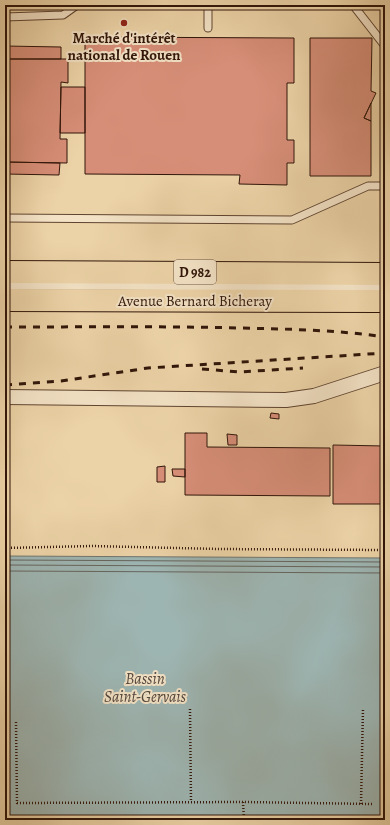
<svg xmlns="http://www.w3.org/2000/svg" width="390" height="825" viewBox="0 0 390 825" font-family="Alegreya,serif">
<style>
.water{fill:#9db5b2;stroke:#71756e}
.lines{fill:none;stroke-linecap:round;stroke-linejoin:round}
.shore{stroke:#66655e;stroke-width:1}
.building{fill:#d78e78;stroke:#301509}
.lane-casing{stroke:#5f4430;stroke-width:9}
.street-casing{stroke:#5f4430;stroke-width:16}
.primary-casing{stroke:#301509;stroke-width:24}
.path{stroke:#301509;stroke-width:2.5;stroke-dasharray:1 2;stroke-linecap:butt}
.lane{stroke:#f3e2c6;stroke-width:7}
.street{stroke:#f3e2c6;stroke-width:14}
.primary{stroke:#ecd3a7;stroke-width:22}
.rail{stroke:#301509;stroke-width:3;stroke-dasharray:7 7;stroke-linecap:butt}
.poi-dot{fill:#8f2418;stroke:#f3e2c6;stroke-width:1.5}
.labels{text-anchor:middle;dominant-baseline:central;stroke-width:4;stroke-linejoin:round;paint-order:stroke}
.shield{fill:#f3e2c6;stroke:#6a5242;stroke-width:1}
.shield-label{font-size:14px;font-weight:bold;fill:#301509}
.poi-label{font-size:15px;font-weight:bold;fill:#301509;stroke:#f3e2c6}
.street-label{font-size:15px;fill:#301509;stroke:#f3e2c6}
.water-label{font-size:16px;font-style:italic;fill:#51453c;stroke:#f3e2c6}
</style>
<rect width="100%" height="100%" fill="#ecd3a7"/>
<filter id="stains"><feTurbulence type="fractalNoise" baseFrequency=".005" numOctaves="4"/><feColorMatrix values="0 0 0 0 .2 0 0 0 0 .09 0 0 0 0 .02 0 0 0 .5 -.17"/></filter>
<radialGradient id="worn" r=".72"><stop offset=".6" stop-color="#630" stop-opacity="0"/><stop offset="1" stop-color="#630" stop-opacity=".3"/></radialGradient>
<path class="water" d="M5 556 385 558V820H5Z"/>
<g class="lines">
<path class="shore" d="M5 560 385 562
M5 565 385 567
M5 571 385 573"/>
</g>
<path class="building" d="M85 37 294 38V83H287V140H294V163H287V185L239 184 240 175 85 174Z
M310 38H372L371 91 376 93 364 118 371 121V176H310Z
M5 46 61 47V59H5Z
M5 59H68V83L61 82 60 139H67V163L5 162Z
M61 87H85V133H60Z
M371 103V121L364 118Z
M5 162 60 163 59 175 5 174Z
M271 413 279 414V419L270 418Z
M185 433H207V447L330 448V496L185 495Z
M227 434 237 435V445H228Z
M333 445 385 446V486H381V504H333Z
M165 466V482H157V467Z
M172 469H185V477L173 476Z"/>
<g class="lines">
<g class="lane-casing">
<path id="lane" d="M208 5V28
M353 5 385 46
M5 17 63 15 77 5
M5 218 292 220 368 186H385
M5 286 385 287"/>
</g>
<g class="street-casing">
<path id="street" d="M5 397 286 400 314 396 385 373"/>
</g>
<g class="primary-casing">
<path id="primary" d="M5 272 385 274
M5 300 385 301"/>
</g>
<path class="path" d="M5 548 92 546 219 549 385 550
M190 709 191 802
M16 722 17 803 243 802 373 804
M243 802 244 820
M361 804 363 708"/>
<use href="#lane" class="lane"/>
<use href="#street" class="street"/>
<use href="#primary" class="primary"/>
<path class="rail" d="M5 327C83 327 161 326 239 328 288 329 337 330 385 337
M202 369 240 372 303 368
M5 385 61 381 148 368 385 353"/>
</g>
<circle class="poi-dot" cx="124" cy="23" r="4"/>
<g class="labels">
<rect class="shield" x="174" y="260" width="42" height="24" rx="3"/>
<g class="shield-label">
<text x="195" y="272">D 982</text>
</g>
<g class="poi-label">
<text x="124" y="38">Marché d'intérêt<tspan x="124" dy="17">national de Rouen</tspan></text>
</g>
<g class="street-label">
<text x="195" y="301">Avenue Bernard Bicheray</text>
</g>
<g class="water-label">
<text x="145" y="679">Bassin<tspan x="145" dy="18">Saint-Gervais</tspan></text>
</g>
</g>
<rect width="390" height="825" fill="none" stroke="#ecd3a7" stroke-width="20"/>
<rect x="6" y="6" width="378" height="813" fill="none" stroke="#301509" stroke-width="2"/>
<rect x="10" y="10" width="370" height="805" fill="none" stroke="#301509"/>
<rect width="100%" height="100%" filter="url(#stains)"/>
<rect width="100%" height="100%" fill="url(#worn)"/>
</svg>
